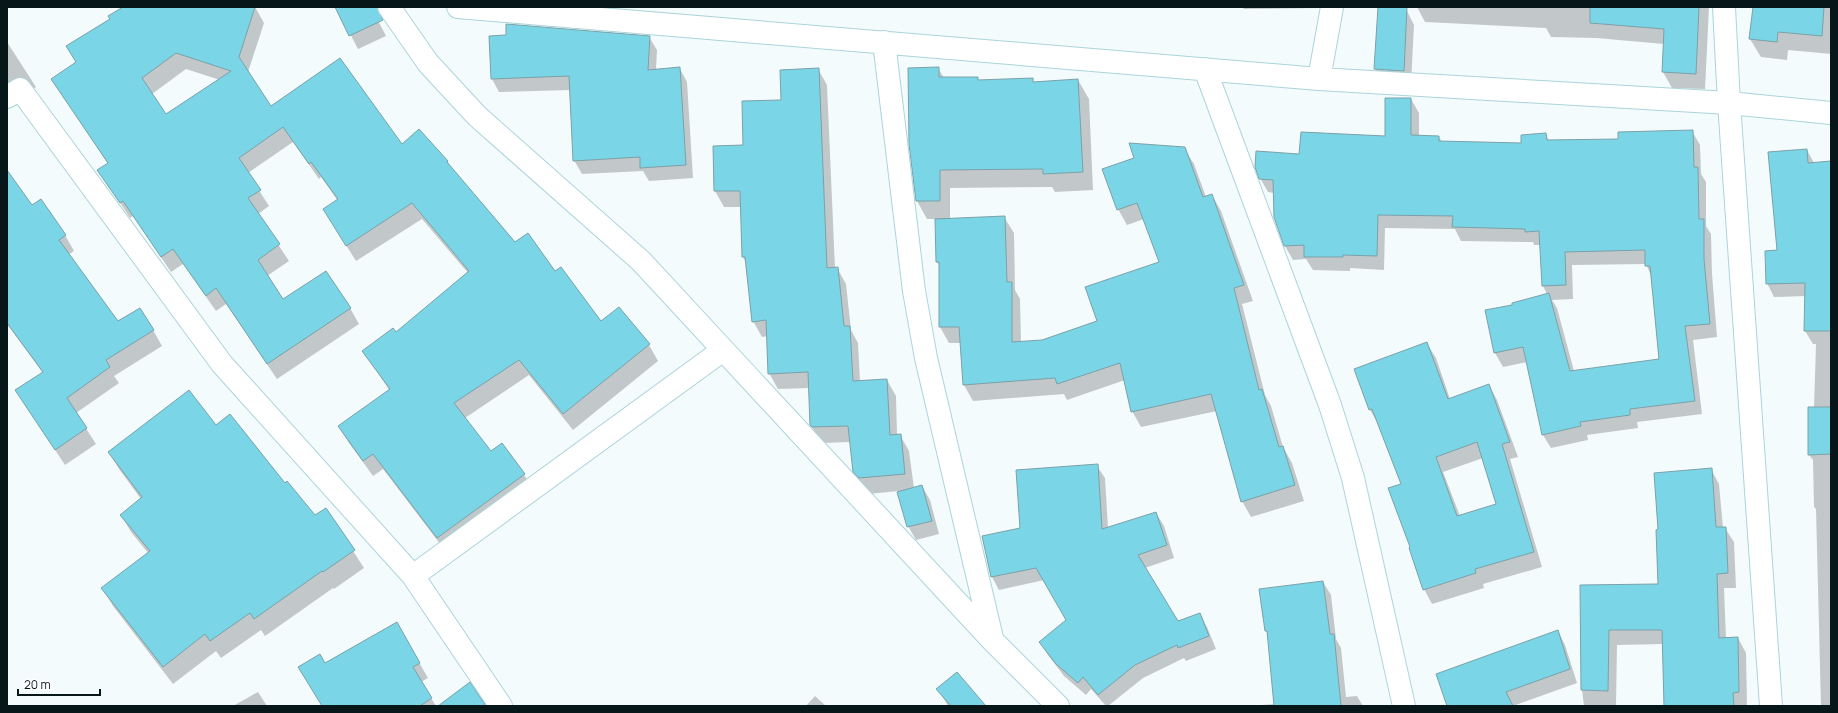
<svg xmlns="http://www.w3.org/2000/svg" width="1838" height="713" font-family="Manrope,sans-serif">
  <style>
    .shadow { fill: #0003; fill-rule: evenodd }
    .building { fill: #7ad6e6; stroke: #7aa1a9; fill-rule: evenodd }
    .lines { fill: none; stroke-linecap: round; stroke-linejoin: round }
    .street-casing { stroke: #abd4db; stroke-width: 24 }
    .street { stroke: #fff; stroke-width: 22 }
  </style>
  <rect width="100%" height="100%" fill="#f3fbfd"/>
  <path class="shadow" d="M 125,7 L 255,7 L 264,23 L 248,72 L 270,107 L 402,146 L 447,161 L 452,169 L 515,243 L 555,272 L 601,322 L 649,345 L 658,361 L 573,430 L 529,375 L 465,418 L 490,452 L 502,444 L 524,475 L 534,490 L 447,553 L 383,469 L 373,476 L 349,443 L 339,427 L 390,391 L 363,351 L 396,334 L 468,273 L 422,219 L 356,261 L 324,210 L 338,201 L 321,177 L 319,179 L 293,142 L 248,173 L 269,206 L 258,214 L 289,261 L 267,276 L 283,301 L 350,308 L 359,324 L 277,379 L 226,304 L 216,311 L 183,264 L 171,272 L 133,216 L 130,218 L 99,170 L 108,164 L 52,79 L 77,63 L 112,20 ZM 186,69 L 220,80 L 166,115 L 152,94 Z
    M 336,7 L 371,7 L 386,36 L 358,49 Z
    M 1242,7 L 1323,7 L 1323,8 L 1244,9 Z
    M 1417,7 L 1709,7 L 1705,89 L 1672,88 L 1663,72 L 1664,44 L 1596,38 L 1551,37 L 1546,28 L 1425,22 Z
    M 1754,7 L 1831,7 L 1831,54 L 1788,50 L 1787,60 L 1761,57 L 1750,39 Z
    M 1407,11 L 1414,25 L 1411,84 L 1383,82 L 1375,69 Z
    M 649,37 L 657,50 L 656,70 L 680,69 L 687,82 L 693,178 L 649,181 L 643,171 L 582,174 L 574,160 L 571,90 L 499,92 L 492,79 Z
    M 7,42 L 36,87 L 7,106 Z
    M 938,68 L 944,78 L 978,78 L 979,81 L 1032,79 L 1034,83 L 1078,80 L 1089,99 L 1093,190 L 1055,192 L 1052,187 L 950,188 L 950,219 L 1004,217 L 1014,233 L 1015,290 L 1020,299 L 1021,342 L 1042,341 L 1098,322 L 1160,262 L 1144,219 L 1127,225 L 1118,209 L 1184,148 L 1194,164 L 1206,197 L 1212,195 L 1221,211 L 1253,301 L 1242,304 L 1265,395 L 1271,406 L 1283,447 L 1292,463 L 1304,501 L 1251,517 L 1242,501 L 1217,411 L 1141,427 L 1132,411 L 1125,380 L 1067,400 L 1064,394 L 973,401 L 964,385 L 961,343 L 949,343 L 940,327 L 940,267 L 937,262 L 936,219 L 927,219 L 917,201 Z
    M 818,69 L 827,85 L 835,268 L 837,268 L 846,284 L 851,330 L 858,343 L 860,381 L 887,380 L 896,396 L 897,435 L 900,435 L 909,451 L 914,488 L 922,486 L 930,500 L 939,534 L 916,540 L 908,526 L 898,491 L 869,494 L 863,488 L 854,471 L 851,442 L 822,443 L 820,441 L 811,425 L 810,388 L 778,389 L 769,373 L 768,336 L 762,337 L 753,321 L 747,264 L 743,257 L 742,207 L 724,207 L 715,191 L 714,147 L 744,146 L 782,101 Z
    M 1411,99 L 1419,113 L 1419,137 L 1439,137 L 1442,142 L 1522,144 L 1546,135 L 1549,141 L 1620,140 L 1692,131 L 1700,145 L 1701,174 L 1706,182 L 1706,226 L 1711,234 L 1712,274 L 1717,337 L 1693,340 L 1702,414 L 1637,422 L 1638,428 L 1587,435 L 1588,440 L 1551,448 L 1543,435 L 1527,362 L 1503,367 L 1495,353 L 1486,311 L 1514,306 L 1547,294 L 1543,286 L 1541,245 L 1534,245 L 1533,242 L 1461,241 L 1455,229 L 1385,228 L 1384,270 L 1350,268 L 1350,271 L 1313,270 L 1306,259 L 1293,260 L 1285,246 L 1274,193 L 1268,192 L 1260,178 L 1300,155 L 1386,137 ZM 1646,264 L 1652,278 L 1660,360 L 1574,371 L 1557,308 L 1552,300 L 1573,299 L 1572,265 Z
    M 1807,150 L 1814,163 L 1831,162 L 1831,706 L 1821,706 L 1816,509 L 1814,507 L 1813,460 L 1809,455 L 1814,408 L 1816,344 L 1813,344 L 1805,331 L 1806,296 L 1774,297 L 1767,283 L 1778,251 Z
    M 7,172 L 32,206 L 65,235 L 74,251 L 68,255 L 117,322 L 153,330 L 162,346 L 114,376 L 119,383 L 76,413 L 96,444 L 65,465 L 26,406 L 43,373 L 7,324 Z
    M 1427,344 L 1436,358 L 1450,399 L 1489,385 L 1497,400 L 1518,457 L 1510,459 L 1542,567 L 1483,584 L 1484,588 L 1432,604 L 1424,589 L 1402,484 L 1379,425 L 1370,410 L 1355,370 ZM 1483,458 L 1497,505 L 1460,516 L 1443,472 Z
    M 216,427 L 285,485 L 315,517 L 326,509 L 364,568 L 334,589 L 333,588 L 265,636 L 261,630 L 221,658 L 216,651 L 173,684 L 113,606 L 103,589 L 149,554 L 131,532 L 121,515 L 141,499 L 119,469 L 109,452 Z
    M 1097,466 L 1105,478 L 1108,528 L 1156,513 L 1164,526 L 1174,558 L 1145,568 L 1178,622 L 1200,614 L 1207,627 L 1216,649 L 1186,661 L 1184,658 L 1143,678 L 1108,706 L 1106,706 L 1091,689 L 1086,695 L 1064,676 L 1048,655 L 1040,642 L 1067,621 L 1044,580 L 999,590 L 992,577 L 1021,529 Z
    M 1711,469 L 1719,484 L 1723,528 L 1725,528 L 1734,542 L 1736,588 L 1724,588 L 1726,638 L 1738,638 L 1746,653 L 1747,706 L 1665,706 L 1663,644 L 1617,645 L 1616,706 L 1584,706 L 1582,690 L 1581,586 L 1659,585 Z
    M 1323,582 L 1331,595 L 1336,639 L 1341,648 L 1346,697 L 1357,696 L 1363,706 L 1246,706 L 1275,704 L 1268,634 L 1266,631 Z
    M 397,624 L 428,678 L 421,682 L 436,706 L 323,706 L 325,664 Z
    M 1558,631 L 1565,645 L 1577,683 L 1513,706 L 1448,706 Z
    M 938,689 L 984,706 L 948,706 Z
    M 258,692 L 267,706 L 233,706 Z
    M 815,696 L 826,706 L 806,706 Z"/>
  <path class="building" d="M 123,7 L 255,7 L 239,57 L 271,106 L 340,58 L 402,144 L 419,129 L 448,161 L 447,162 L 515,242 L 528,233 L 555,271 L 561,267 L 601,321 L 619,307 L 650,344 L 563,414 L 519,360 L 454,403 L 491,451 L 502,443 L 525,474 L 437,538 L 373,454 L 363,461 L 338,426 L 390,389 L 362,351 L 393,328 L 396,332 L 469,271 L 412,203 L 346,246 L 323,209 L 338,199 L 311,162 L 309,164 L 283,127 L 239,158 L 261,190 L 248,198 L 280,244 L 258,260 L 283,299 L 326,271 L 351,308 L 267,364 L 216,288 L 206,296 L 173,249 L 161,257 L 123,201 L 120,203 L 97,170 L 108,163 L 51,79 L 76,62 L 66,46 L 110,19 L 108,16 ZM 176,53 L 231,71 L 166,114 L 142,78 Z
    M 335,7 L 377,7 L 383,20 L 349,36 Z
    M 1378,7 L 1407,7 L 1404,71 L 1374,69 Z
    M 1590,7 L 1699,7 L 1696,74 L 1662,72 L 1664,29 L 1590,23 Z
    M 1753,7 L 1824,7 L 1822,36 L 1778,32 L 1777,42 L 1749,39 Z
    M 506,24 L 650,36 L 648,70 L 680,67 L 686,165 L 640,168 L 640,157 L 573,161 L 569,76 L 491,79 L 489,36 L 506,35 Z
    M 939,67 L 939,77 L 978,77 L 978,80 L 1033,78 L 1033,82 L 1078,79 L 1083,172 L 1043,174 L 1043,169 L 940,170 L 940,201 L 916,201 L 909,144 L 908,68 Z
    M 819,68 L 827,268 L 838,267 L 844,326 L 850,326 L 853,381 L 887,379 L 890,435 L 901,434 L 905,474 L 859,478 L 853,472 L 848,426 L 812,427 L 810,425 L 808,372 L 768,374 L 766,320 L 752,322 L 745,257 L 742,257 L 740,191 L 714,191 L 713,146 L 743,145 L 742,101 L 781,100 L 780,70 Z
    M 1385,98 L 1411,98 L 1411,135 L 1439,136 L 1439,141 L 1521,143 L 1521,135 L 1546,133 L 1547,140 L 1618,139 L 1618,132 L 1693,130 L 1694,167 L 1698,167 L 1699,219 L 1704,219 L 1704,259 L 1710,324 L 1685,326 L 1695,401 L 1630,409 L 1630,415 L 1580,422 L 1581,426 L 1542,435 L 1523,347 L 1494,353 L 1485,310 L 1512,305 L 1512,303 L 1549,293 L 1570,371 L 1659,359 L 1650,266 L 1645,266 L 1645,250 L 1565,252 L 1566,285 L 1542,286 L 1539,231 L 1525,232 L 1525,229 L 1452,227 L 1453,216 L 1378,215 L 1377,256 L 1343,255 L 1343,257 L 1304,257 L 1304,245 L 1284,246 L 1274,217 L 1273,180 L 1259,179 L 1255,167 L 1256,151 L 1299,154 L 1301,132 L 1385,136 Z
    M 1129,143 L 1185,147 L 1203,197 L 1212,194 L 1244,285 L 1234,288 L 1259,390 L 1262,389 L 1279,447 L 1283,446 L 1295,485 L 1241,502 L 1211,394 L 1131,412 L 1120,363 L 1057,384 L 1055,378 L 963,385 L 959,327 L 939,327 L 939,262 L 936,262 L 935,219 L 1005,216 L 1007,282 L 1012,282 L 1012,342 L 1042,340 L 1097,321 L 1085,287 L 1159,262 L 1137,203 L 1117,210 L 1102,169 L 1134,158 Z
    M 1807,149 L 1808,163 L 1831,161 L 1831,331 L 1804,331 L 1805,283 L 1766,284 L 1765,251 L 1777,250 L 1768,152 Z
    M 7,170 L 32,205 L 41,199 L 66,235 L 59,240 L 118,321 L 140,308 L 154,330 L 106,360 L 110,367 L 67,398 L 87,428 L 55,450 L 15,390 L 43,372 L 7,323 Z
    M 1427,342 L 1448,399 L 1489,384 L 1510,442 L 1502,444 L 1534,552 L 1475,569 L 1476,573 L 1423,590 L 1409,548 L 1410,547 L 1388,488 L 1401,484 L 1372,409 L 1369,410 L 1354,369 ZM 1477,442 L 1496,504 L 1457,516 L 1436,457 Z
    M 189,390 L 216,425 L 230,414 L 285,483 L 287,481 L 315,515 L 326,508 L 355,550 L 323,572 L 322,571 L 254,619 L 250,613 L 210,641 L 205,634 L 163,667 L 101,588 L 150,551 L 120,515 L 142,497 L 108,452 Z
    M 1808,407 L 1831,407 L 1831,454 L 1808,455 Z
    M 1098,464 L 1102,529 L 1156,512 L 1167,545 L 1138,555 L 1178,621 L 1200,613 L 1209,636 L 1178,648 L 1177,645 L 1135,665 L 1098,695 L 1083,677 L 1078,683 L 1056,664 L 1039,642 L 1066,620 L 1036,568 L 991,577 L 982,536 L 1020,528 L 1016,470 Z
    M 1712,468 L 1716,527 L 1726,527 L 1728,573 L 1717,574 L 1719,638 L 1738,637 L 1739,692 L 1733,693 L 1734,706 L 1664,706 L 1662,630 L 1609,630 L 1608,691 L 1581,690 L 1580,585 L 1658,584 L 1656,530 L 1658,529 L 1654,473 Z
    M 922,485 L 932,521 L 907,527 L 897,492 Z
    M 1323,581 L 1330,634 L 1334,634 L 1341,706 L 1274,706 L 1267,631 L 1265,631 L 1259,589 Z
    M 397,622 L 420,663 L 413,667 L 432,698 L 420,706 L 322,706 L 298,667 L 320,654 L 325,663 Z
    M 1558,630 L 1570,669 L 1506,692 L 1513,706 L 1447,706 L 1436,674 Z
    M 957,672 L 986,706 L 951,706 L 936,689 Z
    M 470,682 L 486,706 L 438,706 Z"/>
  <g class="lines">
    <defs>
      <path id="street" d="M 389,7 L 428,63 L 477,116 L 641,261 L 992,640 L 1058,706
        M 458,7 L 1319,79 L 1729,103 L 1831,113
        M 1724,7 L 1729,103 L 1771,706
        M 884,42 L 914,291 L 926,358 L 992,638
        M 1205,69 L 1330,405 L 1353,478 L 1404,706
        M 1319,79 L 1332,7
        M 7,97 L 20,89 L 222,364 L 413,576 L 501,706
        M 413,576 L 723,350"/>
    </defs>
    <use href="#street" class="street-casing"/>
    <use href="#street" class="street"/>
  </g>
  <rect width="1838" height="713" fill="none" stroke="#071619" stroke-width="16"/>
  <path d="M18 689v6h82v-6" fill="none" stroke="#071619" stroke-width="2"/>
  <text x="24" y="689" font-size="12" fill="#071619" stroke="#ffffff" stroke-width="3" paint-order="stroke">20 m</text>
</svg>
